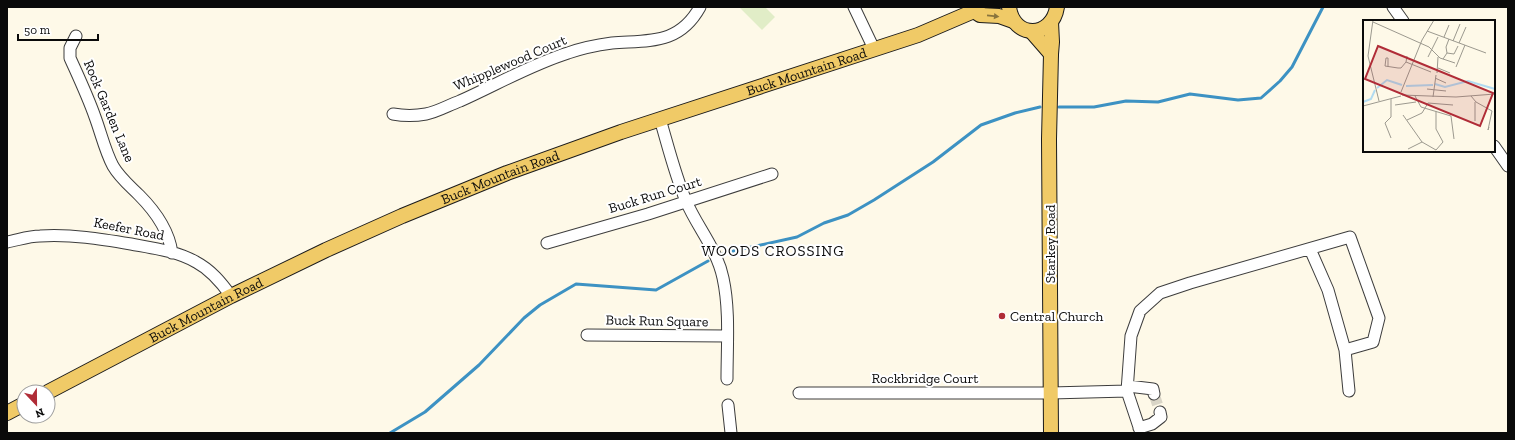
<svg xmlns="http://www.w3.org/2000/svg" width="1515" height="440" font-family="'Zilla Slab',serif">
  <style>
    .pitch { fill: #e1edc7 }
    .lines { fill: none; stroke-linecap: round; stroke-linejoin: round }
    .stream { stroke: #3d92c3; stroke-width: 3 }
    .minor-tunnel { stroke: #d9d5c7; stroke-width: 11; stroke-dasharray: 11 5.5; stroke-linecap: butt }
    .minor-casing { stroke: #3d3d3d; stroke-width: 13 }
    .major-casing { stroke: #1b1b1b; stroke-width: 16 }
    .minor { stroke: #fff; stroke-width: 11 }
    .major { stroke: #f0ca67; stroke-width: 14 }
    .oneway { fill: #88743d }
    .poi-dot { fill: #b02c37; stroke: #fff; stroke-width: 1.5 }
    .labels { text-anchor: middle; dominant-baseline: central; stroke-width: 4; stroke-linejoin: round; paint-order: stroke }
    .street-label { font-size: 14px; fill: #0a0a0a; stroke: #fff }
    .poi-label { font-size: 14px; fill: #0a0a0a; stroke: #fff; text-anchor: start }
    .neighbourhood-label { font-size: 15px; letter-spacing: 1px; fill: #0a0a0a; stroke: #fff }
    .inset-river { fill: none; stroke: #b1dbf1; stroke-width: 2 }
    .inset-road { fill: none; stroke: #9c998f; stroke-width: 1 }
    .view { fill: #b02c37; fill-opacity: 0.15; stroke: #b02c37; stroke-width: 2 }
    .inset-edge { fill: none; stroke: #0a0a0a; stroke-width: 2 }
  </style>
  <rect width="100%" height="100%" fill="#fef9e8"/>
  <path class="pitch" d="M 739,7 L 765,7 L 775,17 L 762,30 Z"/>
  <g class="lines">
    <path class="stream" d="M 1059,107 L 1094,107 L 1126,101 L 1158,102 L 1190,94 L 1238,100 L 1261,98 L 1280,81 L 1292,67 L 1323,7
      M 724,253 L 797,237 L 824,223 L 848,215 L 874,200 L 933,162 L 981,125 L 1015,113 L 1040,107
      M 390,433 L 425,412 L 479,365 L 524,318 L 540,305 L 576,284 L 656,290 L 708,261"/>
    <path class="minor-tunnel" d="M 1154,394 L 1160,412"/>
    <defs>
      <path id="minor" d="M 854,7 L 874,49
        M 1393,7 L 1403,21
        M 76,36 L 70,48 L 70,58 C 79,78 88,97 95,117 C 101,133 105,151 113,166 C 120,178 130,186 139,195 C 155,211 169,231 172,253
        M 393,114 C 404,116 415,116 426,114 C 437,112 449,105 460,101 C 496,85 530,65 568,53 C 582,48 597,45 612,43 C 649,40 679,45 700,7
        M 660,119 C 668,146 675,175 686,201 C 697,227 717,249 723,278 C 730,310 727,346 727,379
        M 1494,146 L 1508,166
        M 7,242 C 18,240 29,236 40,236 C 71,234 101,239 131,244 C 153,248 177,251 196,262 C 211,270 221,282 231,296
        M 547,243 L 648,214 L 772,174
        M 587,335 L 727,336
        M 1345,350 L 1349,391
        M 1128,386 L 1153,389 L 1154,394
        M 1127,391 L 1131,336 L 1140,311 L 1160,293 L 1190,283 L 1350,237 L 1379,318 L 1373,342 L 1345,350 L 1328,290 L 1310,249
        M 799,393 L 1051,393 L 1127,391 L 1141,433
        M 728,405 L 731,433
        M 1139,428 L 1152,424 L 1161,417 L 1160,412"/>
      <g id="major">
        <path d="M 1009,7 C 1013,39 1052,39 1057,7"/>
        <path d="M 974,11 L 980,15 L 999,16 L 1013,21"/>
        <path d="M 1031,31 L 1051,54"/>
        <path id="s1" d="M 48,392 L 231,296 L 326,250 L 402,216 L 507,173 L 621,132 L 918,35 L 974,11 L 978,7"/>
        <path d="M 7,413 L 24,404"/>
        <path d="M 1051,433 L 1049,139 L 1051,54 L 1052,42 L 1051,22"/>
      </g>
    </defs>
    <use href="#minor" class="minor-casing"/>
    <use href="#major" class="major-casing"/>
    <use href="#minor" class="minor"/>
    <use href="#major" class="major"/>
  </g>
  <defs><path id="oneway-solid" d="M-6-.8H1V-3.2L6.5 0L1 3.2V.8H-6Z"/></defs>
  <use class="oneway" href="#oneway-solid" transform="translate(993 16) rotate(6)"/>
  <circle class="poi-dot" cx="1002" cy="316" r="4"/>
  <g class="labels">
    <g class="street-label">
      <text transform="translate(510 63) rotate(-23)">Whipplewood Court</text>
      <text stroke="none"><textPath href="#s1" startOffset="825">Buck Mountain Road</textPath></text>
      <text transform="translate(109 111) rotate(67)">Rock Garden Lane</text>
      <text stroke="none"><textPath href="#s1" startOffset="501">Buck Mountain Road</textPath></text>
      <text transform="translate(655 195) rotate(-17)">Buck Run Court</text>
      <text transform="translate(129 229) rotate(11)">Keefer Road</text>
      <text transform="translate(1050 244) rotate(-90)">Starkey Road</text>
      <text stroke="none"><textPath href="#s1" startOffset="178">Buck Mountain Road</textPath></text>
      <text transform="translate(657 321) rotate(1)">Buck Run Square</text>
      <text x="925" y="378">Rockbridge Court</text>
    </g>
    <g class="poi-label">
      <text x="1010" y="316">Central Church</text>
    </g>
    <g class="neighbourhood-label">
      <text x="773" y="251">WOODS CROSSING</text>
    </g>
  </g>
  <g transform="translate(1363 20)">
    <rect width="132" height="132" fill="#fef9e8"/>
    <path class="inset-river" d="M 72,64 L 82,67 L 105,61 L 132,69M 43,66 L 70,65M 14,68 L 24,60 L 39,65M 0,82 L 8,79 L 12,70"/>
    <path class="inset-road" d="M 10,0 L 5,36 L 16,81M 10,2 L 66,27 L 77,38 L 92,43M 64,11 L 123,33M 81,17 L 86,5M 90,21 L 97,4M 96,23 L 103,7M 84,33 L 83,27 L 86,19M 44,36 L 43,42 L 68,52M 65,37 L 75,17M 80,39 L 84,33 L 91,34 L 95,26M 25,47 L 25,38 L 23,38 L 22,46 L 35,48 L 38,48 L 43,42M 93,47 L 102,25M 75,48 L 87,53M 74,53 L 75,37M 72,58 L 83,63M 64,69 L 83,71M 38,72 L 59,20 L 71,0M 39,75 L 93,77 L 132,74M 52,76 L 58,87 L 88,96 L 91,119M 108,76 L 113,82 L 129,91 L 125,110 L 126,107M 70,77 L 73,55M 28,79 L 28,97 L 22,103 L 28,118M 112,82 L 112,101M 32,85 L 53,82M 0,86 L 38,76M 40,95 L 59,122 L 73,130 L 80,122 L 73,109 L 73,91M 44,100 L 59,93 L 65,83 L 90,85M 45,129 L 59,122"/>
    <path class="view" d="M 15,26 L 130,73 L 117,106 L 2,59 Z"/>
    <rect width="132" height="132" class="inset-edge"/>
  </g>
  <rect width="1515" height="440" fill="none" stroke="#0a0a0a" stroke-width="16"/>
  <g transform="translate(36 404) rotate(158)"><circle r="19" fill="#ffffff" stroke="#9d9d9d"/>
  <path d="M0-3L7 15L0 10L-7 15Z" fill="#b02c37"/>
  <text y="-6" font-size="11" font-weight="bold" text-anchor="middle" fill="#0a0a0a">N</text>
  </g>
  <path d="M18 34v6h80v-6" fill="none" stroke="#0a0a0a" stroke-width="2"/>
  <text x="24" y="34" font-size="12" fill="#0a0a0a" stroke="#ffffff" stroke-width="3" paint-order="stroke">50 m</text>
</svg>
